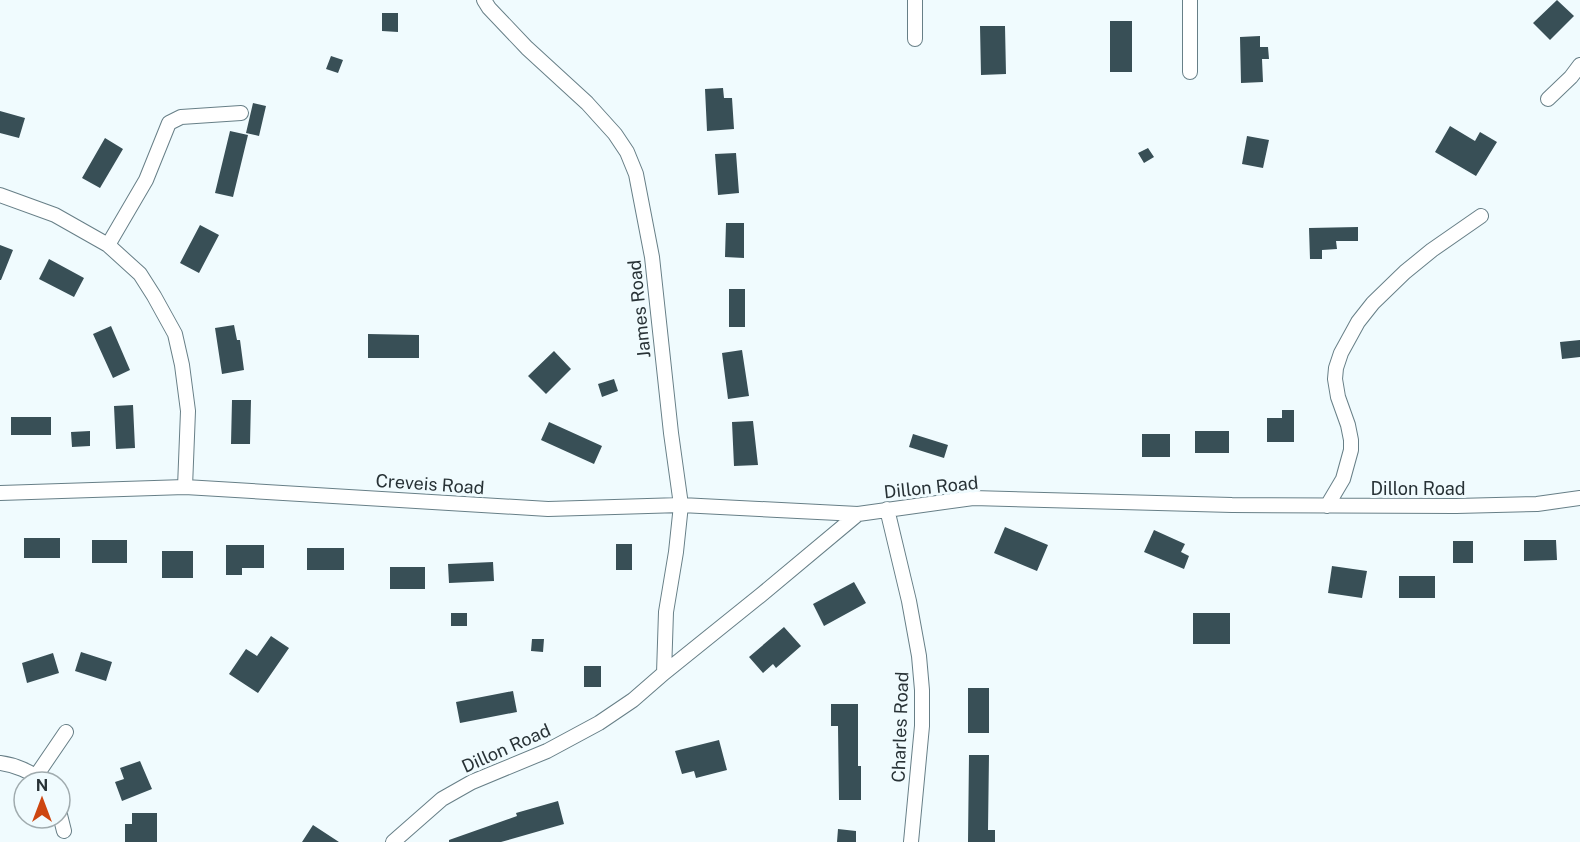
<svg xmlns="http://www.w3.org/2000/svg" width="1580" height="842" font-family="'Public Sans',sans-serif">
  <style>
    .building { fill: #384f56 }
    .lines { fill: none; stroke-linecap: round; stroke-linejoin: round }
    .minor-casing { stroke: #677f87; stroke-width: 16 }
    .minor { stroke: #fff; stroke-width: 14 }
    .labels { text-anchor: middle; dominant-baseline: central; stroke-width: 6; stroke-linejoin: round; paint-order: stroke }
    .street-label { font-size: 18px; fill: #283236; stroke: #f0fbfe }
  </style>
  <rect width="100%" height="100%" fill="#f0fbfe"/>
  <path class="building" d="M 1557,0 L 1574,16 L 1550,40 L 1533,23 Z
    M 382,13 L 398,13 L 398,32 L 382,31 Z
    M 1110,21 L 1132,21 L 1132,72 L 1110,72 Z
    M 980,26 L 1005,26 L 1006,74 L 981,75 Z
    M 1260,36 L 1260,47 L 1268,47 L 1269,59 L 1262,59 L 1263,82 L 1241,83 L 1240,37 Z
    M 331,56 L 343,60 L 338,73 L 326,69 Z
    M 723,88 L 724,98 L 732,98 L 734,129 L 707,131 L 705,89 Z
    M 253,103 L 266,106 L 259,136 L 246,133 Z
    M 0,111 L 25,118 L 19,138 L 0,133 Z
    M 1450,126 L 1475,141 L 1480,132 L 1497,142 L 1476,176 L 1435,152 Z
    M 230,131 L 248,135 L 233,197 L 215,193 Z
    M 1247,136 L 1269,140 L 1263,168 L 1242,164 Z
    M 105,138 L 123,149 L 100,188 L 82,178 Z
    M 1148,148 L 1154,157 L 1144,163 L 1138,153 Z
    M 736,153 L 739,193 L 718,195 L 715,154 Z
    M 726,223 L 744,223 L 744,258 L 725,257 Z
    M 200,225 L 219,235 L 199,273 L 180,263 Z
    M 1358,227 L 1358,241 L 1336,241 L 1337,249 L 1322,250 L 1322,259 L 1310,259 L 1309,228 Z
    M 0,245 L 13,250 L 1,280 L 0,280 Z
    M 49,259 L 84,278 L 74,297 L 39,279 Z
    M 729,289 L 745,289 L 745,327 L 729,327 Z
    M 234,325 L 237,340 L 240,340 L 244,370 L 222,374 L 215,328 Z
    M 111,326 L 130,370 L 113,378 L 93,334 Z
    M 368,334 L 419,335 L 419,358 L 368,358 Z
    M 1580,340 L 1580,357 L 1562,359 L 1560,342 Z
    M 742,350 L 749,396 L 728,399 L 722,353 Z
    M 554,351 L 571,369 L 546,394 L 528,376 Z
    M 614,379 L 618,391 L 602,397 L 598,384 Z
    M 232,400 L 251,400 L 250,444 L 231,444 Z
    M 133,405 L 135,448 L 116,449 L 114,406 Z
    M 1282,410 L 1294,410 L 1294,442 L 1267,442 L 1267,418 L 1282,418 Z
    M 11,417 L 51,417 L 51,435 L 11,435 Z
    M 753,421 L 758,465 L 734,466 L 732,422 Z
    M 549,422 L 602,446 L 594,464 L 541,440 Z
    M 90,431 L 90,446 L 72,447 L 71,432 Z
    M 1195,431 L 1229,431 L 1229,453 L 1195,453 Z
    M 913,434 L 948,445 L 944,458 L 909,447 Z
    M 1142,434 L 1170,434 L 1170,457 L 1142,457 Z
    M 1005,527 L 1048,545 L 1037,571 L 994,553 Z
    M 1154,530 L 1185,544 L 1181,552 L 1189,556 L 1184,569 L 1144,552 Z
    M 24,538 L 60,538 L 60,558 L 24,558 Z
    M 92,540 L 127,540 L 127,563 L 92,563 Z
    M 1524,540 L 1556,540 L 1557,560 L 1524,561 Z
    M 1453,541 L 1473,541 L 1473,563 L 1453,563 Z
    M 616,544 L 632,544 L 632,570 L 616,570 Z
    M 226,545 L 264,545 L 264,568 L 242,568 L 242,575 L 226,575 Z
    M 307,548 L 344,548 L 344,570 L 307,570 Z
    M 162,551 L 193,551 L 193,578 L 162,578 Z
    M 493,562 L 494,581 L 449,583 L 448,564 Z
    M 1332,566 L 1367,571 L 1362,598 L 1328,593 Z
    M 390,567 L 425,567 L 425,589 L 390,589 Z
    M 1399,576 L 1435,576 L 1435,598 L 1399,598 Z
    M 854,582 L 866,603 L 824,626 L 813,604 Z
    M 451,613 L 467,613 L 467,626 L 451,626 Z
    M 1193,613 L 1230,613 L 1230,644 L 1193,644 Z
    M 784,627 L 801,646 L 776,668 L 773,664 L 763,673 L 749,657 Z
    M 271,636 L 289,648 L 258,693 L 229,674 L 246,649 L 257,656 Z
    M 532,639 L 544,639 L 543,652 L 531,651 Z
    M 81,652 L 112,662 L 106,681 L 75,671 Z
    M 53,653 L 59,673 L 27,683 L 22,663 Z
    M 584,666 L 601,666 L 601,687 L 584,687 Z
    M 968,688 L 989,688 L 989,733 L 968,733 Z
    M 513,691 L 517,712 L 460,723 L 456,702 Z
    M 831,704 L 858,704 L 858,766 L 861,766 L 861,800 L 839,800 L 838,726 L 831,726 Z
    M 719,740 L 727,770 L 696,778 L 694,771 L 682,774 L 675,751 Z
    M 969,755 L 989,755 L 988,830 L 995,830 L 995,842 L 968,842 Z
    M 140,761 L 152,789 L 122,801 L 115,782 L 124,779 L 120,768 Z
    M 558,801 L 564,824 L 501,842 L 449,842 L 449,840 L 517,816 L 516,813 Z
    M 132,813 L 157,813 L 157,842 L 125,842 L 125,824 L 132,824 Z
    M 313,825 L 339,842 L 302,842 Z
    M 838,829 L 856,831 L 856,842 L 837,842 Z"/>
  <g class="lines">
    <defs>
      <path id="minor" d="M 484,0 L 489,8 L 527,48 L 587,103 L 615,134 L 627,152 L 636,174 L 652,257 L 671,433 L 681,505 L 676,552 L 666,612 L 664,673
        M 915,39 L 915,0
        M 1190,72 L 1190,0
        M 1548,99 L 1571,77 L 1580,65
        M 0,195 L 55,215 L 108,245 L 140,274 L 154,296 L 175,334 L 182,365 L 188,411 L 185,487
        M 108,245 L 146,180 L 169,123 L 181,117 L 241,113
        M 0,493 L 185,487 L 548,509 L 681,505 L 858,514
        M 1327,506 L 1343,479 L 1351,450 L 1351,440 L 1348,425 L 1338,397 L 1335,379 L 1336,368 L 1341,353 L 1358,322 L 1373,303 L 1405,272 L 1432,250 L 1481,216
        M 887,509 L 909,601 L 919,656 L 922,690 L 922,726 L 911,842
        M 0,763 C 14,765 32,771 41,782
        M 36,776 L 66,732
        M 60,815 L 64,831
        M 393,842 L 442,799 L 472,782 L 547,751 L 599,723 L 633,700 L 664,673 L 761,595 L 858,514 L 973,498 L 1232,505 L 1456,506 L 1537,504 L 1580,498"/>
    </defs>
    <use href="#minor" class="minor-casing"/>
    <use href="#minor" class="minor"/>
  </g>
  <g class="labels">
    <g class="street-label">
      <text transform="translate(639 309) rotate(-96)">James Road</text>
      <text transform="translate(430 484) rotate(4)">Creveis Road</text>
      <text transform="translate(931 487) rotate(-6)">Dillon Road</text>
      <text x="1418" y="488">Dillon Road</text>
      <text transform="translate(900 727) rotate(-88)">Charles Road</text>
      <text transform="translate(506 748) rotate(-24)">Dillon Road</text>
    </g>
  </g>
  <g transform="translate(42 800)"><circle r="28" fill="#f0fbfe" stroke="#a0abae" stroke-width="1.5"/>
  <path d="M0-4.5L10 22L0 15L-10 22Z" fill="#cd4610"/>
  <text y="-9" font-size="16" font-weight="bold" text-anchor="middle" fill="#283236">N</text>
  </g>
</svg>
